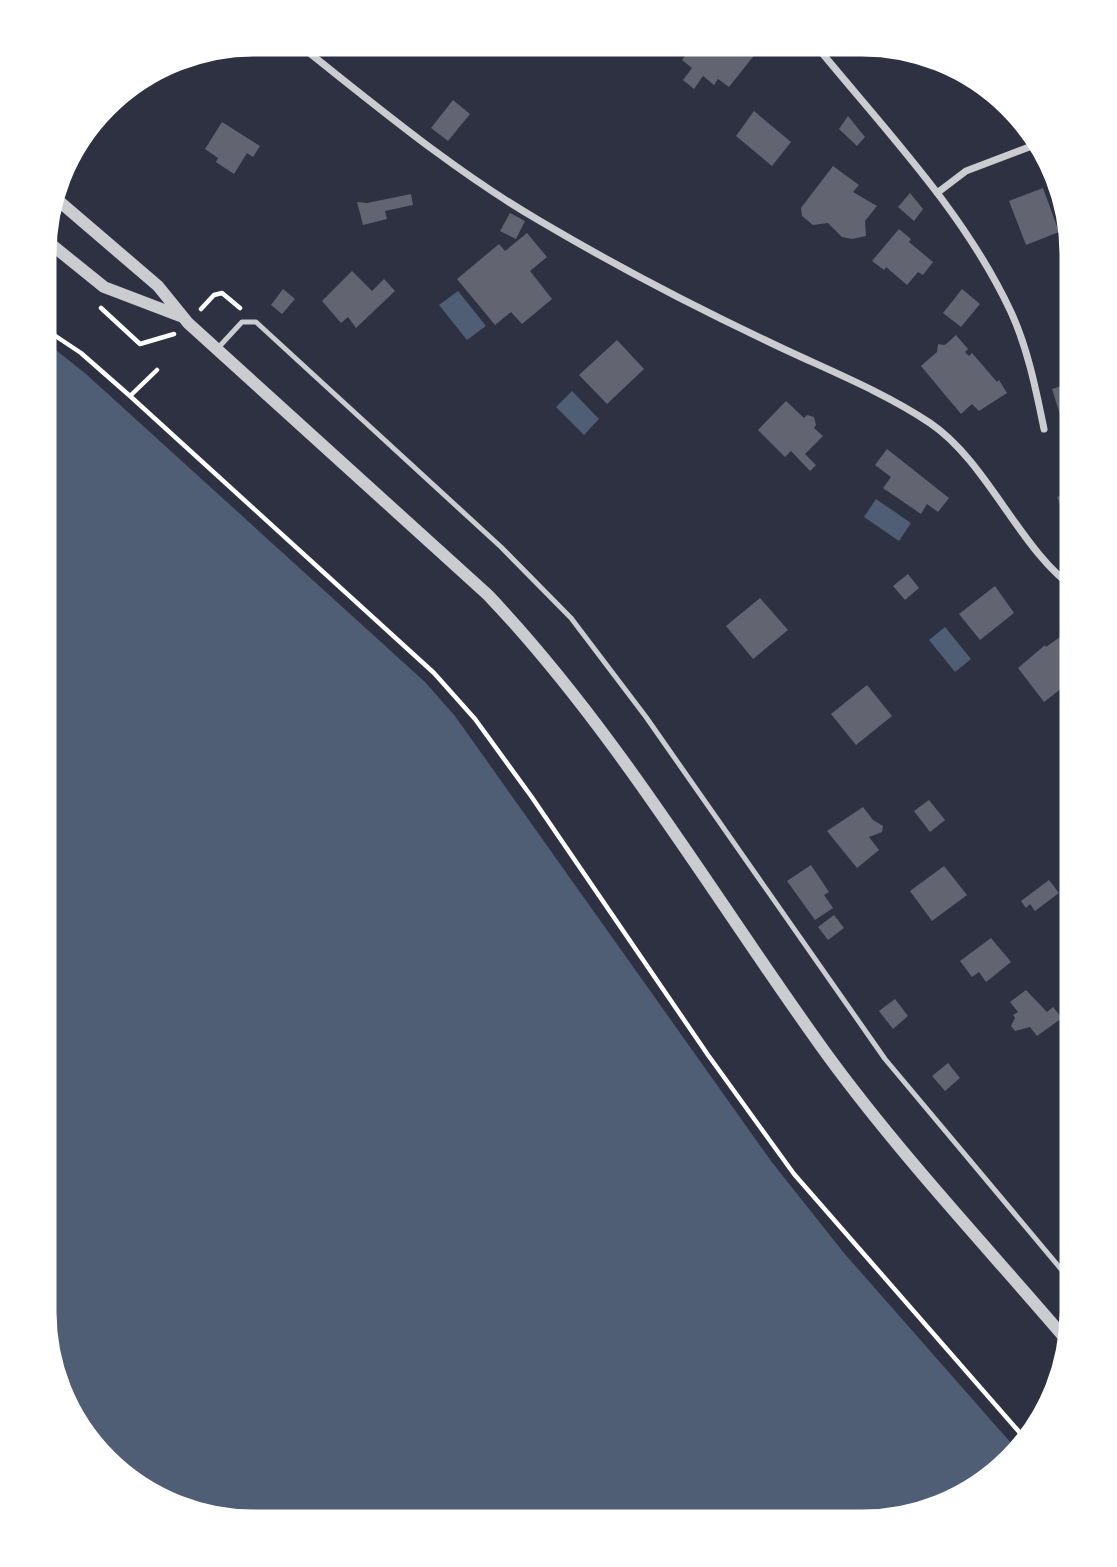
<svg xmlns="http://www.w3.org/2000/svg" width="1117" height="1567" font-family="Poppins,sans-serif">
  <style>
    .water { fill: #4f5d75 }
    .building { fill: #626471 }
    .lines { fill: none; stroke-linecap: round; stroke-linejoin: round }
    .path { stroke: #fff; stroke-width: 4.5 }
    .service { stroke: #caccd0; stroke-width: 5 }
    .minor { stroke: #caccd0; stroke-width: 7 }
    .tertiary { stroke: #caccd0; stroke-width: 12 }
    .rim { fill: none; stroke: #fff; stroke-width: 9 }
  </style>
  <rect width="100%" height="100%" fill="#2d3142"/>
  <path class="water" d="M 458,291 L 486,326 L 467,340 L 439,305 Z
    M 42,339 L 86,374 L 425,682 L 455,716 L 771,1161 L 844,1253 L 1018,1451 L 957,1505 L 862,1527 L 227,1525 L 135,1490 L 62,1407 L 40,1312 Z
    M 572,391 L 599,419 L 584,435 L 556,407 Z
    M 1077,488 L 1077,511 L 1065,516 L 1057,497 Z
    M 876,499 L 911,523 L 899,541 L 864,517 Z
    M 945,627 L 971,659 L 955,672 L 929,640 Z"/>
  <path class="building" d="M 696,42 L 718,42 L 725,47 L 729,42 L 752,42 L 760,48 L 729,87 L 718,79 L 714,85 L 703,76 L 694,89 L 683,80 L 692,68 L 682,60 Z
    M 453,100 L 470,114 L 448,141 L 431,128 Z
    M 754,111 L 791,142 L 772,166 L 736,136 Z
    M 848,116 L 865,137 L 857,146 L 839,129 Z
    M 222,122 L 260,146 L 253,157 L 247,153 L 234,174 L 216,162 L 218,158 L 205,149 Z
    M 833,166 L 859,185 L 853,192 L 877,206 L 865,221 L 866,236 L 852,239 L 842,237 L 828,223 L 813,225 L 802,216 L 801,208 Z
    M 1043,188 L 1059,232 L 1026,245 L 1009,201 Z
    M 910,193 L 923,209 L 914,221 L 898,207 Z
    M 411,194 L 413,205 L 385,211 L 387,219 L 363,225 L 357,202 L 367,203 Z
    M 510,213 L 525,221 L 516,239 L 500,231 Z
    M 899,229 L 911,239 L 909,242 L 933,262 L 923,275 L 918,272 L 907,285 L 886,267 L 884,270 L 872,261 Z
    M 527,233 L 547,257 L 530,271 L 552,299 L 522,324 L 511,312 L 495,325 L 457,279 L 499,244 L 505,251 Z
    M 352,271 L 372,291 L 384,279 L 395,291 L 356,328 L 348,317 L 341,323 L 322,301 Z
    M 283,289 L 295,299 L 282,314 L 271,305 Z
    M 962,289 L 980,304 L 961,327 L 943,313 Z
    M 956,335 L 968,349 L 965,352 L 969,356 L 972,353 L 997,382 L 999,380 L 1007,393 L 979,411 L 972,404 L 961,414 L 921,366 L 937,352 L 938,344 L 945,345 Z
    M 617,340 L 644,369 L 607,404 L 579,375 Z
    M 1074,382 L 1077,430 L 1066,434 L 1052,389 Z
    M 786,401 L 804,418 L 807,415 L 814,417 L 816,425 L 814,428 L 823,436 L 805,454 L 816,465 L 810,471 L 791,451 L 785,457 L 758,430 Z
    M 887,449 L 949,498 L 938,512 L 927,504 L 921,514 L 883,488 L 891,477 L 875,465 Z
    M 908,574 L 919,588 L 905,600 L 893,586 Z
    M 995,586 L 1014,613 L 980,640 L 959,614 Z
    M 760,598 L 788,630 L 753,659 L 726,626 Z
    M 1060,637 L 1077,660 L 1077,682 L 1069,688 L 1066,685 L 1044,702 L 1018,668 L 1045,645 L 1046,647 Z
    M 867,685 L 892,716 L 856,745 L 831,714 Z
    M 1077,748 L 1077,772 L 1065,758 Z
    M 929,800 L 945,820 L 930,832 L 914,811 Z
    M 863,807 L 873,820 L 883,826 L 882,832 L 869,837 L 879,850 L 857,868 L 827,831 Z
    M 811,865 L 829,892 L 824,895 L 833,908 L 815,920 L 787,881 Z
    M 944,866 L 967,895 L 932,921 L 910,891 Z
    M 1049,880 L 1059,893 L 1035,911 L 1030,904 L 1026,908 L 1021,901 Z
    M 834,915 L 844,928 L 828,940 L 818,927 Z
    M 991,938 L 1011,962 L 986,982 L 979,972 L 972,977 L 960,961 Z
    M 1026,990 L 1047,1012 L 1053,1007 L 1062,1018 L 1037,1036 L 1030,1027 L 1015,1031 L 1011,1026 L 1015,1018 L 1013,1015 L 1018,1012 L 1010,1002 Z
    M 895,999 L 908,1016 L 893,1029 L 879,1011 Z
    M 1076,1039 L 1076,1060 L 1069,1065 L 1060,1052 Z
    M 948,1063 L 960,1078 L 945,1091 L 932,1076 Z"/>
  <g class="lines">
    <path class="path" d="M 101,308 L 140,344 L 174,334
      M 201,309 L 214,295 L 222,293 L 240,308
      M 42,327 L 81,353 L 130,396 L 434,673 L 475,719 L 531,796 L 708,1055 L 794,1174 L 1028,1442
      M 130,396 L 157,370"/>
    <path class="service" d="M 217,349 L 242,322 L 256,322 L 501,547 L 571,618 L 646,717 L 885,1059 L 1076,1287"/>
    <path class="minor" d="M 293,40 C 373,103 452,170 540,221 C 611,263 691,305 765,340 C 820,367 879,389 930,423 C 988,462 1021,553 1077,590
      M 813,42 C 883,128 964,211 1011,312 C 1028,349 1036,390 1044,429
      M 937,193 L 966,171 L 1040,143"/>
    <path class="tertiary" d="M 53,196 L 158,286 L 188,323 L 488,595 C 618,732 717,903 828,1056 C 902,1157 989,1249 1070,1344
      M 42,237 L 104,287 L 180,316"/>
  </g>
  <path d="M0 0H1117V1567H0ZM254 52H862A202 202 0 0 1 1064 254V1312A202 202 0 0 1 862 1514H254A202 202 0 0 1 52 1312V254A202 202 0 0 1 254 52Z" fill="#fff" fill-rule="evenodd"/>
  <path class="rim" d="M254 52H862A202 202 0 0 1 1064 254V1312A202 202 0 0 1 862 1514H254A202 202 0 0 1 52 1312V254A202 202 0 0 1 254 52Z"/>
</svg>
